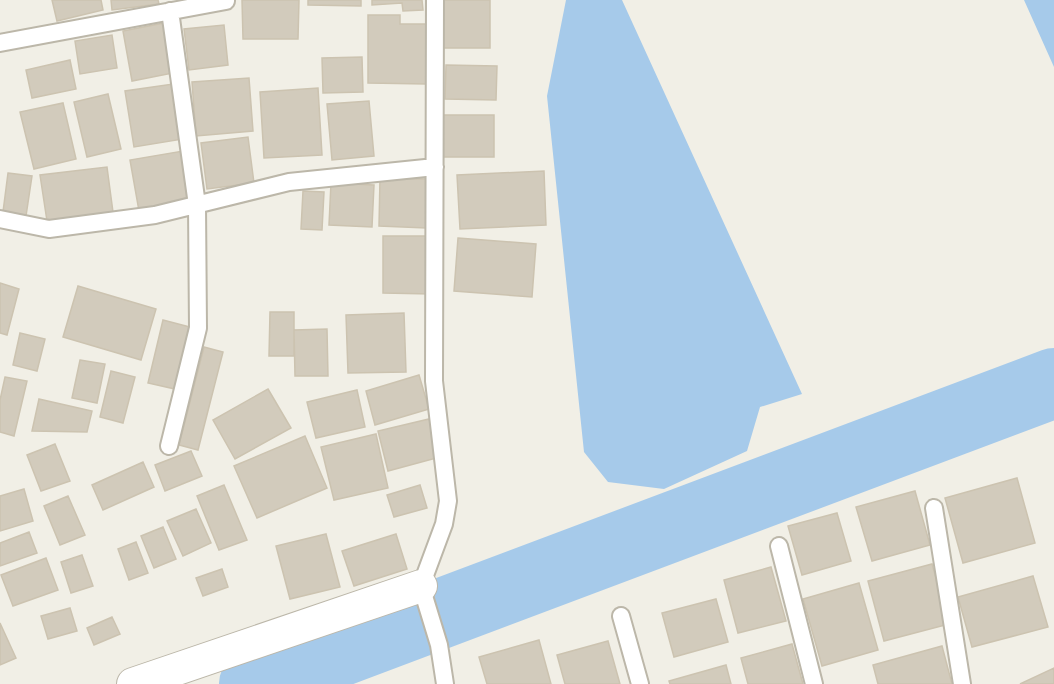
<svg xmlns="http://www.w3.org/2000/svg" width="1054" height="684" font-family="Montserrat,sans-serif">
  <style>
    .water { fill: #a6caea }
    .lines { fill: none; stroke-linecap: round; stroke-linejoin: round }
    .river { stroke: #a6caea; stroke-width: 70 }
    .building { fill: #d2cbbc; stroke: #ccc3b0; stroke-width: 1.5 }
    .lane-casing { stroke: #bcb7a9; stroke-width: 20 }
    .street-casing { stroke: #bcb7a9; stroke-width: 34 }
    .lane { stroke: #fff; stroke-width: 16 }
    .street { stroke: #fff; stroke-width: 32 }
  </style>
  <rect width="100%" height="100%" fill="#f1efe6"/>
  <path class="water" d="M 566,0 L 622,0 L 802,394 L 760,407 L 747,451 L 664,489 L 608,482 L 584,452 L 547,96 Z
    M 1024,0 L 1054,0 L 1054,67 Z"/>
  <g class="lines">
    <path class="river" d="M 254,684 L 1054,383"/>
  </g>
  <path class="building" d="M 52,0 L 101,0 L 103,10 L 57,21 Z
    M 111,0 L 158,0 L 159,4 L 112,10 Z
    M 242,0 L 299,0 L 298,39 L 243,39 Z
    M 308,0 L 361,0 L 361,6 L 308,5 Z
    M 372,0 L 422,0 L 423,10 L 403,11 L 402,3 L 372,5 Z
    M 443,0 L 490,0 L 490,48 L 443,48 Z
    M 368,15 L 400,15 L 400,24 L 426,24 L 426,84 L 368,83 Z
    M 164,23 L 173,73 L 132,81 L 123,31 Z
    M 224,25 L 228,65 L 189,70 L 184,29 Z
    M 112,35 L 117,68 L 80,74 L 75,41 Z
    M 362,57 L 363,92 L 323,93 L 322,58 Z
    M 70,60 L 76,89 L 32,98 L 26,70 Z
    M 446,65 L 497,66 L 496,100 L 445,99 Z
    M 249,78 L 253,131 L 196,136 L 192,82 Z
    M 173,84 L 183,139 L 134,147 L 125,91 Z
    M 318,88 L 322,155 L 264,158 L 260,92 Z
    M 108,94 L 121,149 L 87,157 L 74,102 Z
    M 369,101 L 374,156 L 332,160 L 327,104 Z
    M 63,103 L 76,159 L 34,169 L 20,112 Z
    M 439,115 L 494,115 L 494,157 L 439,157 Z
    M 248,137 L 254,183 L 207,189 L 201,143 Z
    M 183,151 L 193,202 L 139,211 L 130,160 Z
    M 107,167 L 113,212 L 47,221 L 40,175 Z
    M 544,171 L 546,225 L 460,229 L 457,175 Z
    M 8,173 L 32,176 L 26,216 L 3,212 Z
    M 380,178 L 427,179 L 426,228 L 379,226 Z
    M 331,183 L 374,185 L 372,227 L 329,225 Z
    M 303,191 L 324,192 L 322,230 L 301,229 Z
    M 383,236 L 432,236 L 431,294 L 383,293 Z
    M 458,238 L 536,244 L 532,297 L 454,291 Z
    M 0,283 L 19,289 L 7,335 L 0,333 Z
    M 78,286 L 156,309 L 141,360 L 63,337 Z
    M 270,312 L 294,312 L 294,356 L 269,356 Z
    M 404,313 L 406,372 L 348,373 L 346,315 Z
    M 163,320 L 190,327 L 175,389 L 148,383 Z
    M 327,329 L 328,376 L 295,376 L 294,330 Z
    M 20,333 L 45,339 L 37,371 L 13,365 Z
    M 204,347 L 223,352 L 198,450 L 179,445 Z
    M 80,360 L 105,364 L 97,403 L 72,398 Z
    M 111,371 L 135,377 L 123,423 L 100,417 Z
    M 419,375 L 429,409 L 375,425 L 366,391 Z
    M 5,377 L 27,381 L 14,436 L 0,432 L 0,400 Z
    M 268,389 L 291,428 L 235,459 L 213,420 Z
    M 357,390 L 365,427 L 316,438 L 307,402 Z
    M 39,399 L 92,411 L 87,432 L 32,431 Z
    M 429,419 L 440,457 L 388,471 L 378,431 Z
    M 376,434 L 388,488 L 334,500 L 321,447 Z
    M 305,436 L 327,488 L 257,518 L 234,466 Z
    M 55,444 L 70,481 L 41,491 L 27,455 Z
    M 191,451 L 202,476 L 165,491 L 155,465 Z
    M 143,462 L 154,487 L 103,510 L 92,485 Z
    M 1017,478 L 1035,543 L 963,563 L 945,498 Z
    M 224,485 L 247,540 L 219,550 L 197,496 Z
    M 420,485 L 427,508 L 394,517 L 387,495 Z
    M 24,489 L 33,521 L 0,531 L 0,496 Z
    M 915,491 L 930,545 L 872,561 L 856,507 Z
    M 68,496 L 85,535 L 60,545 L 44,506 Z
    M 196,509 L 211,543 L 183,556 L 167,521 Z
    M 837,513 L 851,561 L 802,575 L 788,526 Z
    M 163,527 L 176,559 L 154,568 L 141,536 Z
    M 29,532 L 37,553 L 0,566 L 0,543 Z
    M 326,534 L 340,587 L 290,599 L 276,546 Z
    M 396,534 L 407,569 L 354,586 L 342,551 Z
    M 136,542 L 148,573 L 129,580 L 118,549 Z
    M 82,555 L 93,586 L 71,593 L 61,562 Z
    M 46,558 L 58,590 L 13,606 L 1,575 Z
    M 932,564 L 949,624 L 884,641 L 868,581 Z
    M 771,567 L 786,621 L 738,633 L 724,580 Z
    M 222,569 L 228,587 L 203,596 L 196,578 Z
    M 1033,576 L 1048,627 L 972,647 L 958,597 Z
    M 859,583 L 878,650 L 822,666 L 803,599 Z
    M 716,599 L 728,642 L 674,657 L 662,613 Z
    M 70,608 L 77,631 L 48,639 L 41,616 Z
    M 112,617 L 120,634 L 94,645 L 87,628 Z
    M 0,623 L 16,658 L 0,665 Z
    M 539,640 L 551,684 L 487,684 L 479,657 Z
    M 608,641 L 620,684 L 565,684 L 557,655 Z
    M 792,644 L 803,684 L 748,684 L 741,658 Z
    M 942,646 L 952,684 L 878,684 L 873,665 Z
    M 726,665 L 731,684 L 670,684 L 669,681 Z
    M 1054,668 L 1054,684 L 1020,684 Z"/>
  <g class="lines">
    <defs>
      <path id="lane" d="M 435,0 L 434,381 L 448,501 L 444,524 L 421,586 L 439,645 L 445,684
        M 0,43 L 226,1
        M 0,219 L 49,229 L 155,215 L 289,182 L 435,167
        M 169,446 L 198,328 L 197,205 L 170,11
        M 934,508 L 962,684
        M 779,546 L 814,684
        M 621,616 L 640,684"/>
      <path id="street" d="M 133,684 L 421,586"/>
    </defs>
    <use href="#lane" class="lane-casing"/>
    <use href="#street" class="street-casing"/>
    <use href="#lane" class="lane"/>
    <use href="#street" class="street"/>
  </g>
</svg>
